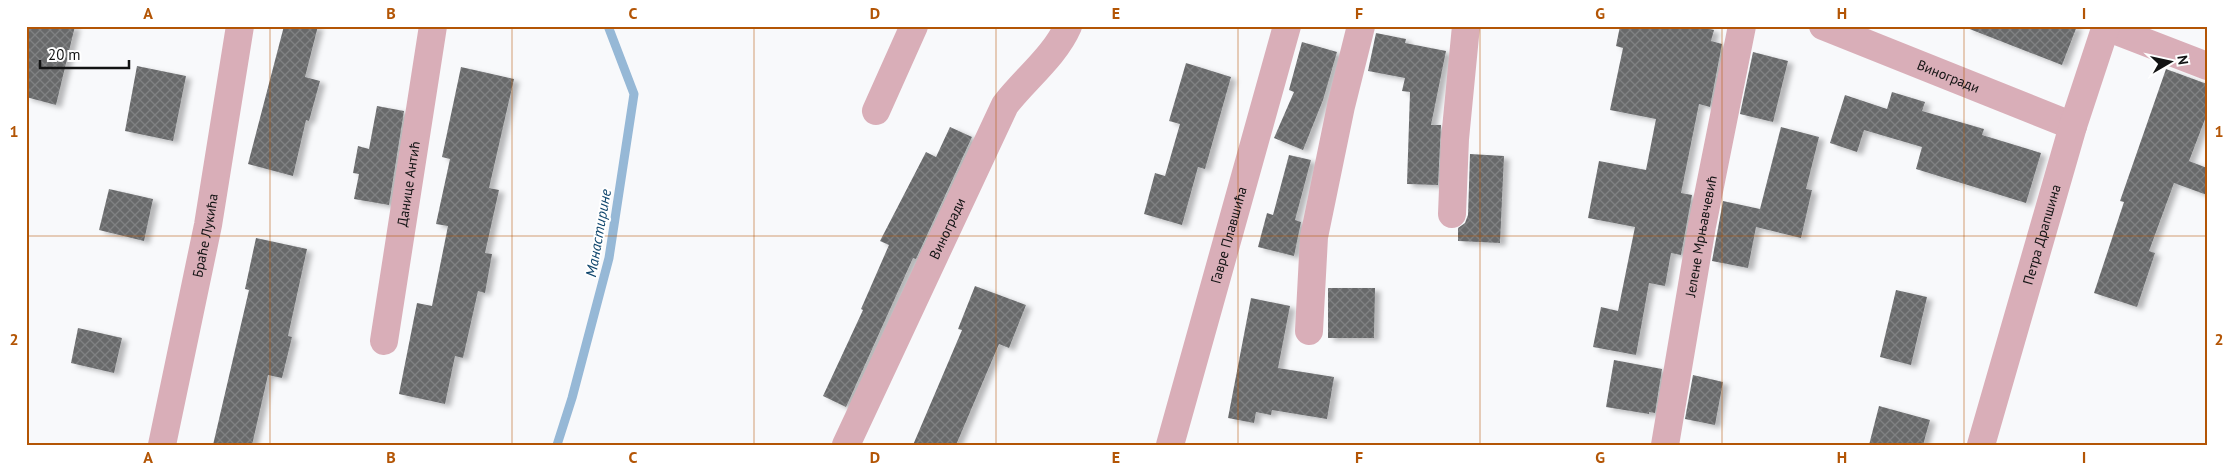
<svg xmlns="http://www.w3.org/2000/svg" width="2233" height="471" font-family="'PT Sans',sans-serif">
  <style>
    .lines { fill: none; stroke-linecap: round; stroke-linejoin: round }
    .stream { stroke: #96b8d6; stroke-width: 9 }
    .building { fill: url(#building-cross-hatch); filter: url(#shadow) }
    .minor { stroke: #d9aeb8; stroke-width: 28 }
    .grid { fill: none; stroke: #b35505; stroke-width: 1; stroke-opacity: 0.55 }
    .labels { text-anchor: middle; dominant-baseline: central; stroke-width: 4; stroke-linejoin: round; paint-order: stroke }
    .street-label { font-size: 14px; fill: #121313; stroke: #fff }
    .water-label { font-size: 15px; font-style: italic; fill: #0e456c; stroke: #fff }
    .neatline { fill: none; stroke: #b35505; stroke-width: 2 }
    .grid-label { font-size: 16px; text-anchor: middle; font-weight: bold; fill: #b35505 }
  </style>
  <defs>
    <pattern id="building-cross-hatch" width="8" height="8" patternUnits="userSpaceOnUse" patternTransform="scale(1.25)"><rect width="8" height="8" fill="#68696b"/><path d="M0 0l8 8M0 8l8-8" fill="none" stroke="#808182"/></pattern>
    <filter id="shadow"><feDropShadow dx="5.5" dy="3" stdDeviation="2.5" flood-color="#0004"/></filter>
  </defs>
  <rect width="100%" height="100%" fill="#f8f9fb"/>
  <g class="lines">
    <path class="stream" d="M 557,445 L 572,398 L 609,258 L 634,94 L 608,26"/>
  </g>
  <path class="building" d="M 26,26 L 75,26 L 56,105 L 26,97 Z
    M 284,26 L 318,26 L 305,77 L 320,81 L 309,121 L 306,120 L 293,176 L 248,164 Z
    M 1620,26 L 1698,26 L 1714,30 L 1711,41 L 1722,44 L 1710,107 L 1699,104 L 1681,193 L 1692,195 L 1681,255 L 1671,253 L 1665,286 L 1649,283 L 1636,355 L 1593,347 L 1601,307 L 1618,311 L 1635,227 L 1588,218 L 1599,161 L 1646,170 L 1656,119 L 1610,110 L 1623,48 L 1616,46 Z
    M 1967,26 L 2077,26 L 2062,65 L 1967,28 Z
    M 1376,33 L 1406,39 L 1405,43 L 1446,51 L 1431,125 L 1441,125 L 1438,185 L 1407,184 L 1410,92 L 1402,91 L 1405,78 L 1368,71 Z
    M 1302,42 L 1337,52 L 1323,100 L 1303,150 L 1274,138 L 1294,92 L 1289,90 Z
    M 1753,52 L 1788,61 L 1773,122 L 1740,114 Z
    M 1186,63 L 1231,77 L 1205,169 L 1198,167 L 1182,225 L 1144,214 L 1155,173 L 1165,176 L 1180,124 L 1169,121 Z
    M 137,66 L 186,76 L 173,141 L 125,131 Z
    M 461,67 L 514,79 L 489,188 L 499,190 L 485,253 L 492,254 L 485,293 L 478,291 L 463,358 L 455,356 L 445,404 L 399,394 L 417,303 L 432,306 L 448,226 L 436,224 L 450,159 L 442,157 Z
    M 2166,69 L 2207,84 L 2207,114 L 2189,161 L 2207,168 L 2207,195 L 2174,183 L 2149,251 L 2155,253 L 2137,307 L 2094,293 L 2124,202 L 2120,201 Z
    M 1892,92 L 1925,102 L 1922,111 L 1984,129 L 1982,135 L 2041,153 L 2026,203 L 1916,169 L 1922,147 L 1864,130 L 1857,152 L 1830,143 L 1845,95 L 1887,109 Z
    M 377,106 L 404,111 L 389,205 L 354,199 L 359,174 L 353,173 L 358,146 L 369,149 Z
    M 950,127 L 972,137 L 916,259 L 913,258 L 846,407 L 823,396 L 863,310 L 861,309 L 889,245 L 880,241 L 926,152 L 936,157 Z
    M 1781,127 L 1819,137 L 1806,189 L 1812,190 L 1801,238 L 1756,227 L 1748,268 L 1712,261 L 1723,201 L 1760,209 L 1759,213 Z
    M 1470,154 L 1504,156 L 1500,243 L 1458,241 L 1458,228 L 1465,223 L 1468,215 Z
    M 1289,155 L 1311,160 L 1295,220 L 1301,222 L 1294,256 L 1258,247 L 1267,213 L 1273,215 Z
    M 109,189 L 153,199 L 144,241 L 99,230 Z
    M 256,238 L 307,249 L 288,336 L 292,337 L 282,378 L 268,375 L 252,445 L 213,445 L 249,290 L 245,289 Z
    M 975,286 L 1026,305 L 1009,348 L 999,344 L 956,445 L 913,445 L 962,330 L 958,329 Z
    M 1328,288 L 1375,288 L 1374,338 L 1328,338 Z
    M 1896,290 L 1927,297 L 1911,365 L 1880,357 Z
    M 1251,298 L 1290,306 L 1278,368 L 1334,377 L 1327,419 L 1272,410 L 1271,415 L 1256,412 L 1254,423 L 1228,418 Z
    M 78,328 L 122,338 L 114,373 L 71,363 Z
    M 1614,360 L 1662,369 L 1655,413 L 1649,412 L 1649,414 L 1606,407 Z
    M 1693,375 L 1723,382 L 1715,425 L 1685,419 Z
    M 1879,406 L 1930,420 L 1923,445 L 1869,445 Z"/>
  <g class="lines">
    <g class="minor">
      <path id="s1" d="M 1823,26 L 2073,126"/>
      <path d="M 2106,27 L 2207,66"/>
      <path d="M 876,111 L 914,26"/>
      <path d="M 1452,214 L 1455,139 L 1466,26"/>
      <path d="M 1309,331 L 1314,237 L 1341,106 L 1361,26"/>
      <path id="s2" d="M 384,341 L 433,26"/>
      <path id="s3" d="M 162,445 L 208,225 L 240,26"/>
      <path id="s4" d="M 846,445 L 1005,105 C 1025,79 1055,56 1068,26"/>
      <path id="s5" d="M 1170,445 L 1287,26"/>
      <path id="s6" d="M 1665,445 L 1702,226 L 1742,26"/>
      <path id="s7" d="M 1981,445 L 2073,126 L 2106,26"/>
    </g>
  </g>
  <path class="grid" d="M 270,26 L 270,445M 512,26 L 512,445M 754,26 L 754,445M 996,26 L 996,445M 1238,26 L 1238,445M 1480,26 L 1480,445M 1722,26 L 1722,445M 1964,26 L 1964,445M 26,236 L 2207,236"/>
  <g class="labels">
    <g class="street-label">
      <text stroke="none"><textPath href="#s1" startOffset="135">Виногради</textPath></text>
      <text stroke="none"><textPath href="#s2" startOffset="159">Данице Антић</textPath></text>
      <text stroke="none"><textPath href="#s4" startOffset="239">Виногради</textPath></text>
      <text stroke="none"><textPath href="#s6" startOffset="212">Јелене Мрњавчевић</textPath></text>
      <text stroke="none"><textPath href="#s7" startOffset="219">Петра Драпшина</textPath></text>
      <text stroke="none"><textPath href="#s3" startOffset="214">Браће Лукића</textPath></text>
      <text stroke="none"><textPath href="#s5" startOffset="218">Гавре Плавшића</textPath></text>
    </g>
    <g class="water-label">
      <text transform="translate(598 233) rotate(-80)">Манастирине</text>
    </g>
  </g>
  <rect width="2233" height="471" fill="none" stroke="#ffffff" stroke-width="55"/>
  <g transform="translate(2170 62) rotate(81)" stroke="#ffffff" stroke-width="4" paint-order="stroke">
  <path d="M0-4L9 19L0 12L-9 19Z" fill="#121313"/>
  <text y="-8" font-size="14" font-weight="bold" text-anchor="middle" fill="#121313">N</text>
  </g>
  <path d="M40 60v8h89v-8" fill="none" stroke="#121313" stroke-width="2.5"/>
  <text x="48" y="60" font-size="15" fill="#121313" stroke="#ffffff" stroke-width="4" paint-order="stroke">20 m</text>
  <rect x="28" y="28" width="2178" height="416" class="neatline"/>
  <g class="grid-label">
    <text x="148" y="19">A</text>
    <text x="391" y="19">B</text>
    <text x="633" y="19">C</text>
    <text x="875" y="19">D</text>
    <text x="1116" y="19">E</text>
    <text x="1359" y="19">F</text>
    <text x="1600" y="19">G</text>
    <text x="1842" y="19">H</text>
    <text x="2084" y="19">I</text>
    <text x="14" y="137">1</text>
    <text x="2219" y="137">1</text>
    <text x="14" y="345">2</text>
    <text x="2219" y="345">2</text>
    <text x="148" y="463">A</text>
    <text x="391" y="463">B</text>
    <text x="633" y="463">C</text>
    <text x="875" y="463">D</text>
    <text x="1116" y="463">E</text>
    <text x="1359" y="463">F</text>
    <text x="1600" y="463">G</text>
    <text x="1842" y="463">H</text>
    <text x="2084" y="463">I</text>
  </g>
</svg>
